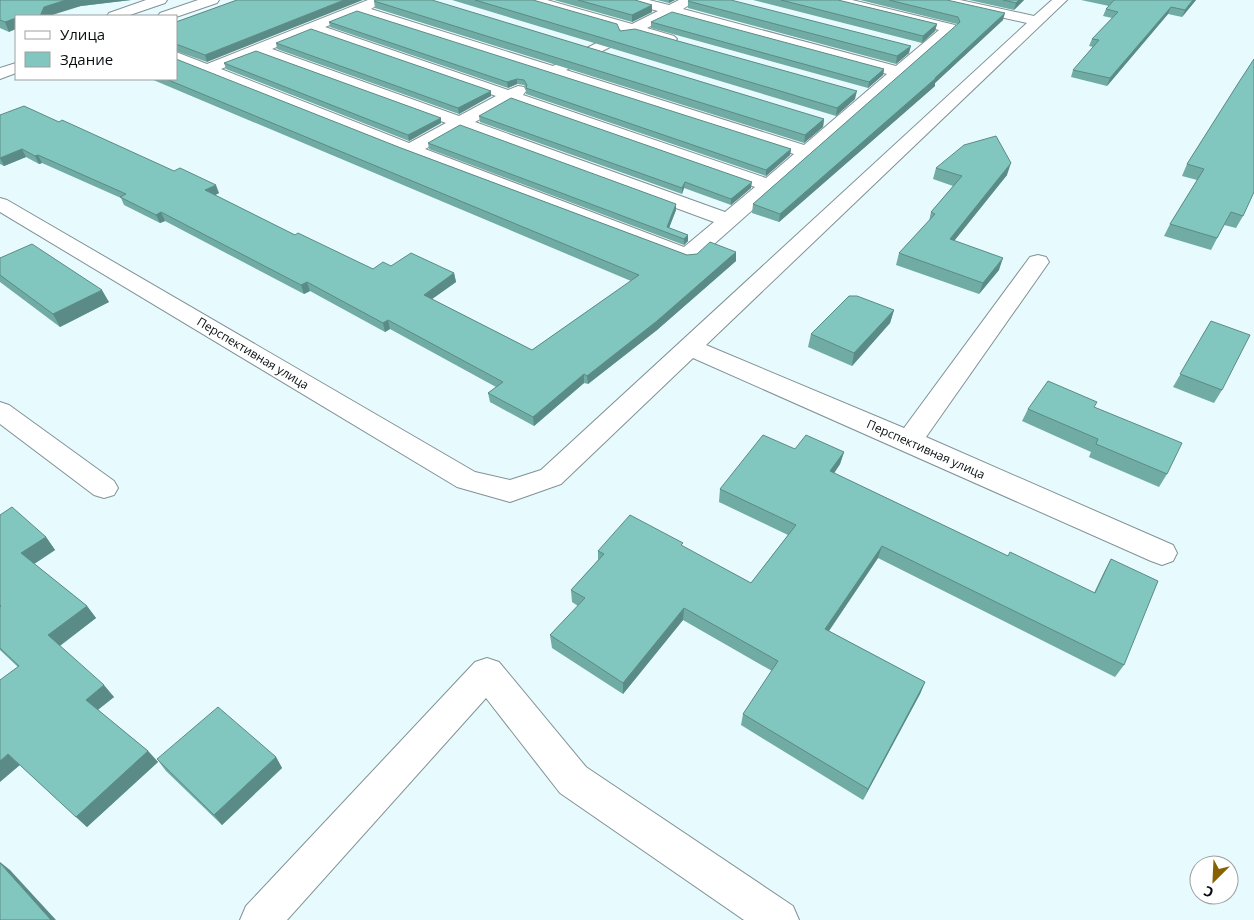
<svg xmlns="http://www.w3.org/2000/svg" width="1254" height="920" font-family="'Open Sans',sans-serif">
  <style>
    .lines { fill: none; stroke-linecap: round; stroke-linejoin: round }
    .minor-casing { stroke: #809296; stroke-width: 2 }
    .minor { fill: #fff; fill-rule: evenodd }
    .wall { fill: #70aba4 }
    .shaded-wall { fill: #5b8b86 }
    .building { fill: #82c7bf; stroke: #5b8b86 }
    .labels { text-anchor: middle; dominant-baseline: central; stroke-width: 4; stroke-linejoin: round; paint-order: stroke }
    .street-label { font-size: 12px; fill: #090f11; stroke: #fff }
  </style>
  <rect width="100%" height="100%" fill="#e7fafe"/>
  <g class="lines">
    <defs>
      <path id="minor" d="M 146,0 L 167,0 L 165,3 L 127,16 L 107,16 L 109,13 Z
        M 198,0 L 219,0 L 217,3 L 176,17 L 158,16 L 160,13 Z
        M 368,0 L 381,0 L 382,2 L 371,9 L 553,66 L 621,30 L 526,3 L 524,0 L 547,0 L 632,24 L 658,11 L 628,3 L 626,0 L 649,0 L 669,5 L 679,0 L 697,0 L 683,9 L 896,66 L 939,30 L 829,3 L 827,0 L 852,0 L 955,25 L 957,28 L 695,261 L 687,262 L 403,154 L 176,63 L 176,52 L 207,64 ZM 358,14 L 794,154 L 766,178 L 523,95 L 526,91 L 524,87 L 518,86 L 508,90 L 325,27 ZM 672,15 L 887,74 L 804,145 L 566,70 L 635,34 L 669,44 L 674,42 L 677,39 L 674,36 L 647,28 ZM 312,32 L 496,96 L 459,116 L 272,49 ZM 258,54 L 446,123 L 409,143 L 221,69 ZM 511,102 L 755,187 L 725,212 L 475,122 ZM 461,129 L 714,222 L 684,247 L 425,149 Z
        M 934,0 L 960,0 L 1034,16 L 1052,0 L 1067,0 L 706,345 L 904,428 L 1030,257 L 1038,255 L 1046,257 L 1049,262 L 926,437 L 1173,545 L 1177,553 L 1173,561 L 1162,565 L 1151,561 L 693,358 L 561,484 L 510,502 L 457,487 L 0,212 L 0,198 L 7,200 L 475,472 L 510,480 L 541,470 L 1027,23 L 936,3 Z
        M 16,63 L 16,73 L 0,79 L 0,68 Z
        M 0,402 L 9,405 L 114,481 L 118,488 L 114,495 L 104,498 L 94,495 L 0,424 Z
        M 487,658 L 499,662 L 586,767 L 793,906 L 799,920 L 744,920 L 560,793 L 486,698 L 287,920 L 240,920 L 246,906 L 475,662 Z"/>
    </defs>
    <use href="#minor" class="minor-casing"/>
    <use href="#minor" class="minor"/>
  </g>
  <path class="wall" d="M 0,0 L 131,0 L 81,6 L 16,16 L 9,32 L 0,28 Z
    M 237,0 L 207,62 L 176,51 L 176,22 Z
    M 452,0 L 533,0 L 620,31 L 855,99 L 836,116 Z
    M 554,0 L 635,0 L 652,5 L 652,12 L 632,22 Z
    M 657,0 L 675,0 L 669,3 Z
    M 753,0 L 838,0 L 937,24 L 935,31 L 922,43 Z
    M 860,0 L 947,0 L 1003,20 L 935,83 L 935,86 L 779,222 L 752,213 L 753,204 L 957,25 L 957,24 Z
    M 969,0 L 1024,0 L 1014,10 Z
    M 1081,0 L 1196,0 L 1182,17 L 1168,14 L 1107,86 L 1071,77 L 1073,70 L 1093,47 L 1089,46 L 1092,39 L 1112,18 L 1103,16 L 1106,9 L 1109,6 Z
    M 374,1 L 824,119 L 823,127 L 804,143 L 375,8 Z
    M 688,1 L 909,53 L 896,64 L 688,8 Z
    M 329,22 L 791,149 L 790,155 L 766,176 L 526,94 L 526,88 L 524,85 L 517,84 L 508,88 L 330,27 Z
    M 651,22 L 884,69 L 883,75 L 868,88 L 651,28 Z
    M 276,43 L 491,96 L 459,114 L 277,49 Z
    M 1254,59 L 1243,216 L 1236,228 L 1224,225 L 1211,250 L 1164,236 L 1170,224 L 1197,180 L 1182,176 L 1187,164 Z
    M 224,63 L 441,123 L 409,141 L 226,69 Z
    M 151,79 L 176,79 L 401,148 L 687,255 L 736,252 L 736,261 L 657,330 L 588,384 L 584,383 L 534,426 L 490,402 L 488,393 L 496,387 L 390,329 L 385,332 L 310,291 L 304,294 L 165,221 L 160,223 L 124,205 L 121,198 L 42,163 L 39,164 L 26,157 L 4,166 L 0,164 L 0,115 L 219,193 L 215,195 L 295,235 L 373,269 L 391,266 L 454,273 L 456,282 L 432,299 L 532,350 L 631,281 Z
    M 479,116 L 751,188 L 731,205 L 684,188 L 682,194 L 480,122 Z
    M 428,143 L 676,210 L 669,228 L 688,235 L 688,241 L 684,245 L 429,149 Z
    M 936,168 L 1007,175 L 954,241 L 999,270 L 979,294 L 896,265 L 899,253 L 929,221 L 931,212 L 953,186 L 933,179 Z
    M 0,258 L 109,302 L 60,327 L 0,282 Z
    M 894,310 L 890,323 L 852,366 L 808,347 L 811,334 Z
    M 1211,321 L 1222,390 L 1214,403 L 1173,387 Z
    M 1094,407 L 1167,474 L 1159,487 L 1089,457 L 1091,452 L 1022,421 L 1028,409 Z
    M 795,449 L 844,452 L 840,464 L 834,473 L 1008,556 L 1094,593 L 1104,572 L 1111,559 L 1124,665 L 1115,677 L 878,558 L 829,631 L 925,682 L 920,694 L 863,800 L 741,725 L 743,714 L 772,671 L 683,620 L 623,694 L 552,648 L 550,635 L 578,606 L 572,602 L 571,590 L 598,560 L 598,551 L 683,547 L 751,583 L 788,535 L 719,502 L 720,489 Z
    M 0,515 L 46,537 L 55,550 L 34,564 L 87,606 L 96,618 L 60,646 L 114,697 L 98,710 L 148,751 L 158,762 L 87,827 L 20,765 L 18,667 L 0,650 Z
    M 276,757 L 282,768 L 222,825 L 166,771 L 157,759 Z"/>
  <path class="shaded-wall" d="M 66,0 L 131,0 L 81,6 L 49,16 L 40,16 L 44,7 Z
    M 344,0 L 363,0 L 207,62 L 205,55 Z
    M 669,0 L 675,0 L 669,3 Z
    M 1019,0 L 1024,0 L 1014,10 L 1016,3 Z
    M 1193,0 L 1196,0 L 1182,17 L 1185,10 Z
    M 652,5 L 652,12 L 632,22 L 632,15 Z
    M 1171,7 L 1168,14 L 1107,86 L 1110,78 Z
    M 1005,13 L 1003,20 L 935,83 L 935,86 L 779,222 L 780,214 L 935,78 Z
    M 16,18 L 16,29 L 9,32 L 5,22 Z
    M 937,24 L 935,31 L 922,43 L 923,36 Z
    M 911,46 L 909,53 L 896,64 L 897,56 Z
    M 884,69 L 883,75 L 868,88 L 869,82 Z
    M 517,79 L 517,84 L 508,88 L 507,82 Z
    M 491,91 L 491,96 L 459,114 L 458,108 Z
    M 857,91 L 855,99 L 836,116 L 837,108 Z
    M 441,118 L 441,123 L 409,141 L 408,135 Z
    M 824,119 L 823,127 L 804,143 L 805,135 Z
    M 22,149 L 26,157 L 4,166 L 0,158 Z
    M 791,149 L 790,155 L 766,176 L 766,170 Z
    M 38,155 L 42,163 L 39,164 L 35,156 Z
    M 1011,163 L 1007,175 L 946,251 L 950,239 Z
    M 685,182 L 684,188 L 682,194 L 682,188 Z
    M 752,182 L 751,188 L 731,205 L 731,199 Z
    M 216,185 L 219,193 L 208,199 L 205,190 Z
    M 676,204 L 676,210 L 667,233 L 667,227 Z
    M 161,212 L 165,221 L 160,223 L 156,215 Z
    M 688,235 L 688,241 L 684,245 L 684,239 Z
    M 736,252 L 736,261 L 657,330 L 588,384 L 587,376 Z
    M 1003,258 L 999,270 L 979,294 L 983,283 Z
    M 454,273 L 456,282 L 425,304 L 424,295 Z
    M 307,282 L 310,291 L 304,294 L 301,285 Z
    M 102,290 L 109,302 L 60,327 L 53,314 Z
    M 894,310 L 890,323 L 852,366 L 854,353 Z
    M 388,320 L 390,329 L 385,332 L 383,323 Z
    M 584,374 L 584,383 L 534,426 L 533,417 Z
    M 844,452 L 840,464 L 827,484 L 830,471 Z
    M 46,537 L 55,550 L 31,566 L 21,553 Z
    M 882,546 L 878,558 L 822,641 L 825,629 Z
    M 87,606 L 96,618 L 58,647 L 48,635 Z
    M 684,608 L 683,620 L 623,694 L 623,683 Z
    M 925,682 L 920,694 L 863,800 L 868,789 Z
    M 104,685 L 114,697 L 96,711 L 86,700 Z
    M 148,751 L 158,762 L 87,827 L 76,817 Z
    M 8,754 L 20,765 L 0,782 L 0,761 Z
    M 276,757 L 282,768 L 222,825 L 214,815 Z
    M 0,862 L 10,870 L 56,920 L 51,920 L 0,863 Z"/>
  <path class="building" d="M 0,0 L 66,0 L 44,7 L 40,16 L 16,16 L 16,18 L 5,22 L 0,20 Z
    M 237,0 L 344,0 L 205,55 L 176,44 L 176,22 Z
    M 376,0 L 432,0 L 824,119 L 805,135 L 374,1 Z
    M 475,0 L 533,0 L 617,24 L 620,31 L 635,29 L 857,91 L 837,108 Z
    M 578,0 L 635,0 L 652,5 L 632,15 Z
    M 690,0 L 731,0 L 911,46 L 897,56 L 688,1 Z
    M 781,0 L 838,0 L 937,24 L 923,36 Z
    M 889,0 L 947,0 L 1005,13 L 935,78 L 936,78 L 780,214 L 753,204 L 960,22 L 958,17 Z
    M 1003,0 L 1019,0 L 1016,3 Z
    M 1114,0 L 1193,0 L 1185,10 L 1171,7 L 1110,78 L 1073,70 L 1099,40 L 1092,39 L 1118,12 L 1106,9 Z
    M 357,11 L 791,149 L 766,170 L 526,88 L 527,85 L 524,80 L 517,79 L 507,82 L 329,22 Z
    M 672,12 L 884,69 L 869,82 L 651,22 Z
    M 311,29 L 491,91 L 458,108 L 276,43 Z
    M 256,51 L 441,118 L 408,135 L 224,63 Z
    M 176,59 L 401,148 L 687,255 L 697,254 L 710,242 L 736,252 L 657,321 L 587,376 L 584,374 L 533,417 L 488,393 L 503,382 L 388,320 L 383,323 L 307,282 L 301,285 L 161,212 L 156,215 L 120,197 L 126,194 L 38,155 L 35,156 L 22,149 L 0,158 L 0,115 L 24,106 L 59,122 L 62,120 L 174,171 L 180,168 L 216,185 L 205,190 L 295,235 L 298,233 L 373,269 L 383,262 L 391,266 L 411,253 L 454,273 L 424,295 L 532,350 L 639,275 L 166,79 L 176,79 Z
    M 1254,59 L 1254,192 L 1243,216 L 1231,212 L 1217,238 L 1170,224 L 1204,169 L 1187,164 L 1239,82 Z
    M 511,98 L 752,182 L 731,199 L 685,182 L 682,188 L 479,116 Z
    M 460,125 L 676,204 L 667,227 L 688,235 L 684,239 L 428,143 Z
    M 996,136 L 1011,163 L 950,239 L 1003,258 L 983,283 L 899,253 L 935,214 L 931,212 L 962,176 L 936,168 L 964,145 Z
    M 32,244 L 102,290 L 53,314 L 0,275 L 0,258 Z
    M 849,296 L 857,296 L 894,310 L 854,353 L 811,334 Z
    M 1211,321 L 1250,335 L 1222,390 L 1180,374 Z
    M 1048,381 L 1097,402 L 1094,407 L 1182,443 L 1167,474 L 1096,444 L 1098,439 L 1028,409 Z
    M 763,435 L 795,449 L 806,435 L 844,452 L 830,471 L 1008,556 L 1010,552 L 1095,593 L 1111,559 L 1158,581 L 1124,665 L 882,546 L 825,629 L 925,682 L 868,789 L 743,714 L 778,661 L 684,608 L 623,683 L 550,635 L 585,598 L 571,590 L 604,554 L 598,551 L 630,515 L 683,543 L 681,545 L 751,583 L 796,525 L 720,489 Z
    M 12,507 L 46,537 L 21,553 L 87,606 L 48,635 L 104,685 L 86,700 L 148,751 L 76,817 L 8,754 L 0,761 L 0,680 L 19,666 L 0,648 L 0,607 L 1,606 L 0,605 L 0,515 Z
    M 218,707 L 276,757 L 214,815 L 157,759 Z
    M 0,863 L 51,920 L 0,920 Z"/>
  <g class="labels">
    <g class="street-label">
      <text transform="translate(253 353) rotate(31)">Перспективная улица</text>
      <text transform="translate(926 449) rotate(24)">Перспективная улица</text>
    </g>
  </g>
  <rect x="15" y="15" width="162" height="65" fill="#ffffff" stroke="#9d9fa0"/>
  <rect x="25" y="31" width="25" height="8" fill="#ffffff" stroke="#9d9fa0"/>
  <text x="60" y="40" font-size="15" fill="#090f11">Улица</text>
  <rect x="25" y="52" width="25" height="15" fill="#82c7bf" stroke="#9d9fa0"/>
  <text x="60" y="65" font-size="15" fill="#090f11">Здание</text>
  <g transform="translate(1214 880) rotate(204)"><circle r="24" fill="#ffffff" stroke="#9d9fa0"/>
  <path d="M0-4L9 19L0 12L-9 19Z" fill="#886200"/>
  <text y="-8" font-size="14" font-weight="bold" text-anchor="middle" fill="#090f11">С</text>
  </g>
</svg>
